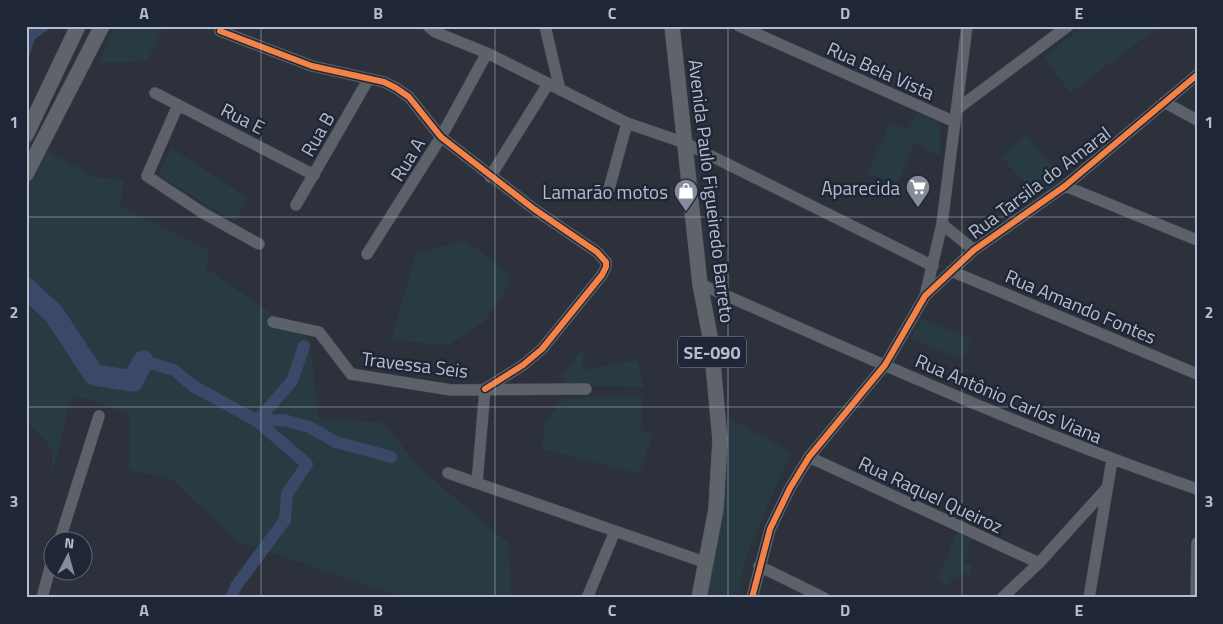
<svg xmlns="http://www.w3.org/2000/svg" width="1223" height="624" font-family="'Titillium Web',sans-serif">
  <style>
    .green { fill: #293b42 }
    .water { fill: #3a4967 }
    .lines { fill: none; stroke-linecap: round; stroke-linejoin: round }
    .canal { stroke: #3a4967; stroke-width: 12 }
    .river { stroke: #3a4967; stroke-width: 21 }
    .minor-casing { stroke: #484c55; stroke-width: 12 }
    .major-casing { stroke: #4a4e58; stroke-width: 16 }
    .minor { stroke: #5d6169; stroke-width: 11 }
    .major { stroke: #5f636a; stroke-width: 15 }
    .cycleway-casing { stroke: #1f2737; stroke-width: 9 }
    .cycleway { stroke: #f48246; stroke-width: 6 }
    .grid { fill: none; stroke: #b7bdcc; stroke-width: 1; stroke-opacity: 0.55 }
    .labels { text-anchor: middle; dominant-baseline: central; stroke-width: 5; stroke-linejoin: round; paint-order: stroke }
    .shield { fill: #1f2737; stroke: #89909f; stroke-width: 1 }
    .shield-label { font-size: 18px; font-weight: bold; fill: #b7bdcc }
    .street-label { font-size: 19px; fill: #b7bdcc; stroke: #1f2737 }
    .poi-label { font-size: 19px; fill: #b7bdcc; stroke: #1f2737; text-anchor: end }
    .neatline { fill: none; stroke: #b7bdcc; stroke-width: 2 }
    .grid-label { font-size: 16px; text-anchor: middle; font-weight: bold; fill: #b7bdcc }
  </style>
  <rect width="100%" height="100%" fill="#2c313c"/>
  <path class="green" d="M 115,26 L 164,26 L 147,61 L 98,63 Z
    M 1084,26 L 1160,26 L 1070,93 L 1044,57 Z
    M 916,113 L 940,124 L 940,156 L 914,142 L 898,182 L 867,175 L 890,123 L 908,129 Z
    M 1027,135 L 1062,178 L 1040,198 L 1001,157 Z
    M 26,140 L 97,178 L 124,179 L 120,206 L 210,251 L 206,268 L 310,340 L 318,418 L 384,423 L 420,468 L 508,543 L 512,598 L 406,598 L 393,594 L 237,541 L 171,479 L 129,470 L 129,415 L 90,399 L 71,396 L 50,483 L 53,450 L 26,419 Z
    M 171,148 L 247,197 L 235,222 L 159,175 Z
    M 465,240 L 509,273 L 508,286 L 484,322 L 448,345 L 391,340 L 416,254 Z
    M 923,319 L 972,340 L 963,360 L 911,338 Z
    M 584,347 L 583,370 L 638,360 L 644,387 L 568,385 L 562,376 Z
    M 642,395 L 641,430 L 653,434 L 639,474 L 542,449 L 545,423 L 563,398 Z
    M 728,418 L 791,452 L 747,554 L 737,598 L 707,598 L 724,497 Z
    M 957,533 L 972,541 L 963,561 L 973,567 L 969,576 L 961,573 L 959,579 L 953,576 L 948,586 L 937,580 Z"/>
  <path class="water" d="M 26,26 L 53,26 L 35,39 L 26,65 Z"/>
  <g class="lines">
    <path class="canal" d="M 143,361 L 174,370 L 193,386 L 257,421 L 307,464 L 287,494 L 285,520 L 236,586 L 231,598
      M 257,421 L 284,420 L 309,427 L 336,442 L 391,457
      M 257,421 L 292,381 L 304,346"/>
    <path class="river" d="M 26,288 L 54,314 L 94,375 L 133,381 L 143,361"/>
    <defs>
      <path id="minor" d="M 428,26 L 435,32 L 487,53 L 627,123 L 685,143 L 933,266
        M 545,26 L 560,90
        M 739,26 L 955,122
        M 220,31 L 312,66 L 384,82 L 396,88 L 409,97 L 441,137 L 534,209 L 597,252 L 606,262 L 606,267 L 602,275 L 542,349 L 523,365 L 485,389
        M 155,93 L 314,175
        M 1164,102 L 1197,120
        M 178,105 L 147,176 L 203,213 L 259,244
        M 957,109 L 1068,26
        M 490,177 L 548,84
        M 1065,186 L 1197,240
        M 609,189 L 627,123
        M 296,205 L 368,80
        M 942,224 L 974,250
        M 367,254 L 441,137 L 487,53
        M 951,271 L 1197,374
        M 700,284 C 864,356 1027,431 1197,489
        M 925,296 L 942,224 L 967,26
        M 273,322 L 319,332 L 351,374 L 451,390 L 586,389
        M 809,457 L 1039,563
        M 448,473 L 707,563
        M 477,483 L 485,389
        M 59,542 L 99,416
        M 759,566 L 824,598
        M 42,598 L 52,560
        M 587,598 L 615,531
        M 752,598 L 770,529 L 790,488 L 809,457 L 885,365 L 925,296 L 974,250 L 1065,186 L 1197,75
        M 1002,598 L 1039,563 L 1106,489
        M 1089,598 L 1112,460
        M 1196,598 L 1197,543"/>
      <path id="major" d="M 672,26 L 700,284 L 711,342 L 720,440 L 716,509 L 699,598
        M 26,135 L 78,26
        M 26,174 L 102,26"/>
    </defs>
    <use href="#minor" class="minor-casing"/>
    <use href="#major" class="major-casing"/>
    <use href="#minor" class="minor"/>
    <use href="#major" class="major"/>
    <defs>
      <path id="cycleway" d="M 220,31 L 312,66 L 384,82 L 396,88 L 409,97 L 441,137 L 534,209 L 597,252 L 606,262 L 606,267 L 602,275 L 542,349 L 523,365 L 485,389
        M 752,598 L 770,529 L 790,488 L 809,457 L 885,365 L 925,296 L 974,250 L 1065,186 L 1197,75"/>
    </defs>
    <use href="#cycleway" class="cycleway-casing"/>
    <use href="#cycleway" class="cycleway"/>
  </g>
  <path class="grid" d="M 261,26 L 261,598M 495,26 L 495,598M 728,26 L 728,598M 962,26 L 962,598M 26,217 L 1197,217M 26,407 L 1197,407"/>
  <defs>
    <symbol id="supermarket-pin" viewBox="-11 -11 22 30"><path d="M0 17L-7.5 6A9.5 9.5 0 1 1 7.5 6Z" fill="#868c9a" stroke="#1f2737"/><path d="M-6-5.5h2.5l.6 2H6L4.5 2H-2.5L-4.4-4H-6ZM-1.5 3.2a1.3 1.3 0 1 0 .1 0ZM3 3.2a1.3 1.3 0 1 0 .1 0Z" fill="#fff"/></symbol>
    <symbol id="shop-pin" viewBox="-11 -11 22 30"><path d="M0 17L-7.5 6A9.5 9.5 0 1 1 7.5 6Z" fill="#868c9a" stroke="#1f2737"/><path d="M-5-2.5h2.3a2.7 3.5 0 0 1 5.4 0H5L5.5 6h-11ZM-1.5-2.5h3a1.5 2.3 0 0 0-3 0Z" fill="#fff"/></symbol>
  </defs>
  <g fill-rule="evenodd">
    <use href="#supermarket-pin" x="904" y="173" width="28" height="38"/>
    <use href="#shop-pin" x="672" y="177" width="28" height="38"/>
  </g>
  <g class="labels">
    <rect class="shield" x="678" y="336.5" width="68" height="31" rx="4"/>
    <g class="shield-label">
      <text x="712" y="352">SE-090</text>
    </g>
    <g class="street-label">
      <text transform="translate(881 70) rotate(24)">Rua Bela Vista</text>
      <text transform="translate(243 118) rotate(27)">Rua E</text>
      <text transform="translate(317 134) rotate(-60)">Rua B</text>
      <text transform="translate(407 159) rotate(-58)">Rua A</text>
      <text transform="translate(1039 182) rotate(-37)">Rua Tarsila do Amaral</text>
      <text transform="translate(712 191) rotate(83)">Avenida Paulo Figueiredo Barreto</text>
      <text transform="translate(1081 306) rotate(23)">Rua Amando Fontes</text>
      <text transform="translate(415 364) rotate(7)">Travessa Seis</text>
      <text transform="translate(1009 398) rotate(23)">Rua Antônio Carlos Viana</text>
      <text transform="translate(931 494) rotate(25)">Rua Raquel Queiroz</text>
    </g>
    <g class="poi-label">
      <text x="900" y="187">Aparecida</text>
      <text x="668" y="191">Lamarão motos</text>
    </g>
  </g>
  <rect width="1223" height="624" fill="none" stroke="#1f2737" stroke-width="55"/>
  <g transform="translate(68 556) rotate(6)"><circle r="24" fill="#1f2737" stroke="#5c6373"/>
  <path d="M0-4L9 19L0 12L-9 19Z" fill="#868c9a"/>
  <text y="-8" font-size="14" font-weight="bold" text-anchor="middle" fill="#b7bdcc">N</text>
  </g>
  <rect x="28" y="28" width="1168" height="568" class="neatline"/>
  <g class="grid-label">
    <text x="144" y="19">A</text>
    <text x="378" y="19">B</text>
    <text x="612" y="19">C</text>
    <text x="845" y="19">D</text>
    <text x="1079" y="19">E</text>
    <text x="14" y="128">1</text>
    <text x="1209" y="128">1</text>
    <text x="14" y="318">2</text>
    <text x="1209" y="318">2</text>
    <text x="14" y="507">3</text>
    <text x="1209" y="507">3</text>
    <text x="144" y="616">A</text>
    <text x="378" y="616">B</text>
    <text x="612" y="616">C</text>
    <text x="845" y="616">D</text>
    <text x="1079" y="616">E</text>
  </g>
</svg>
